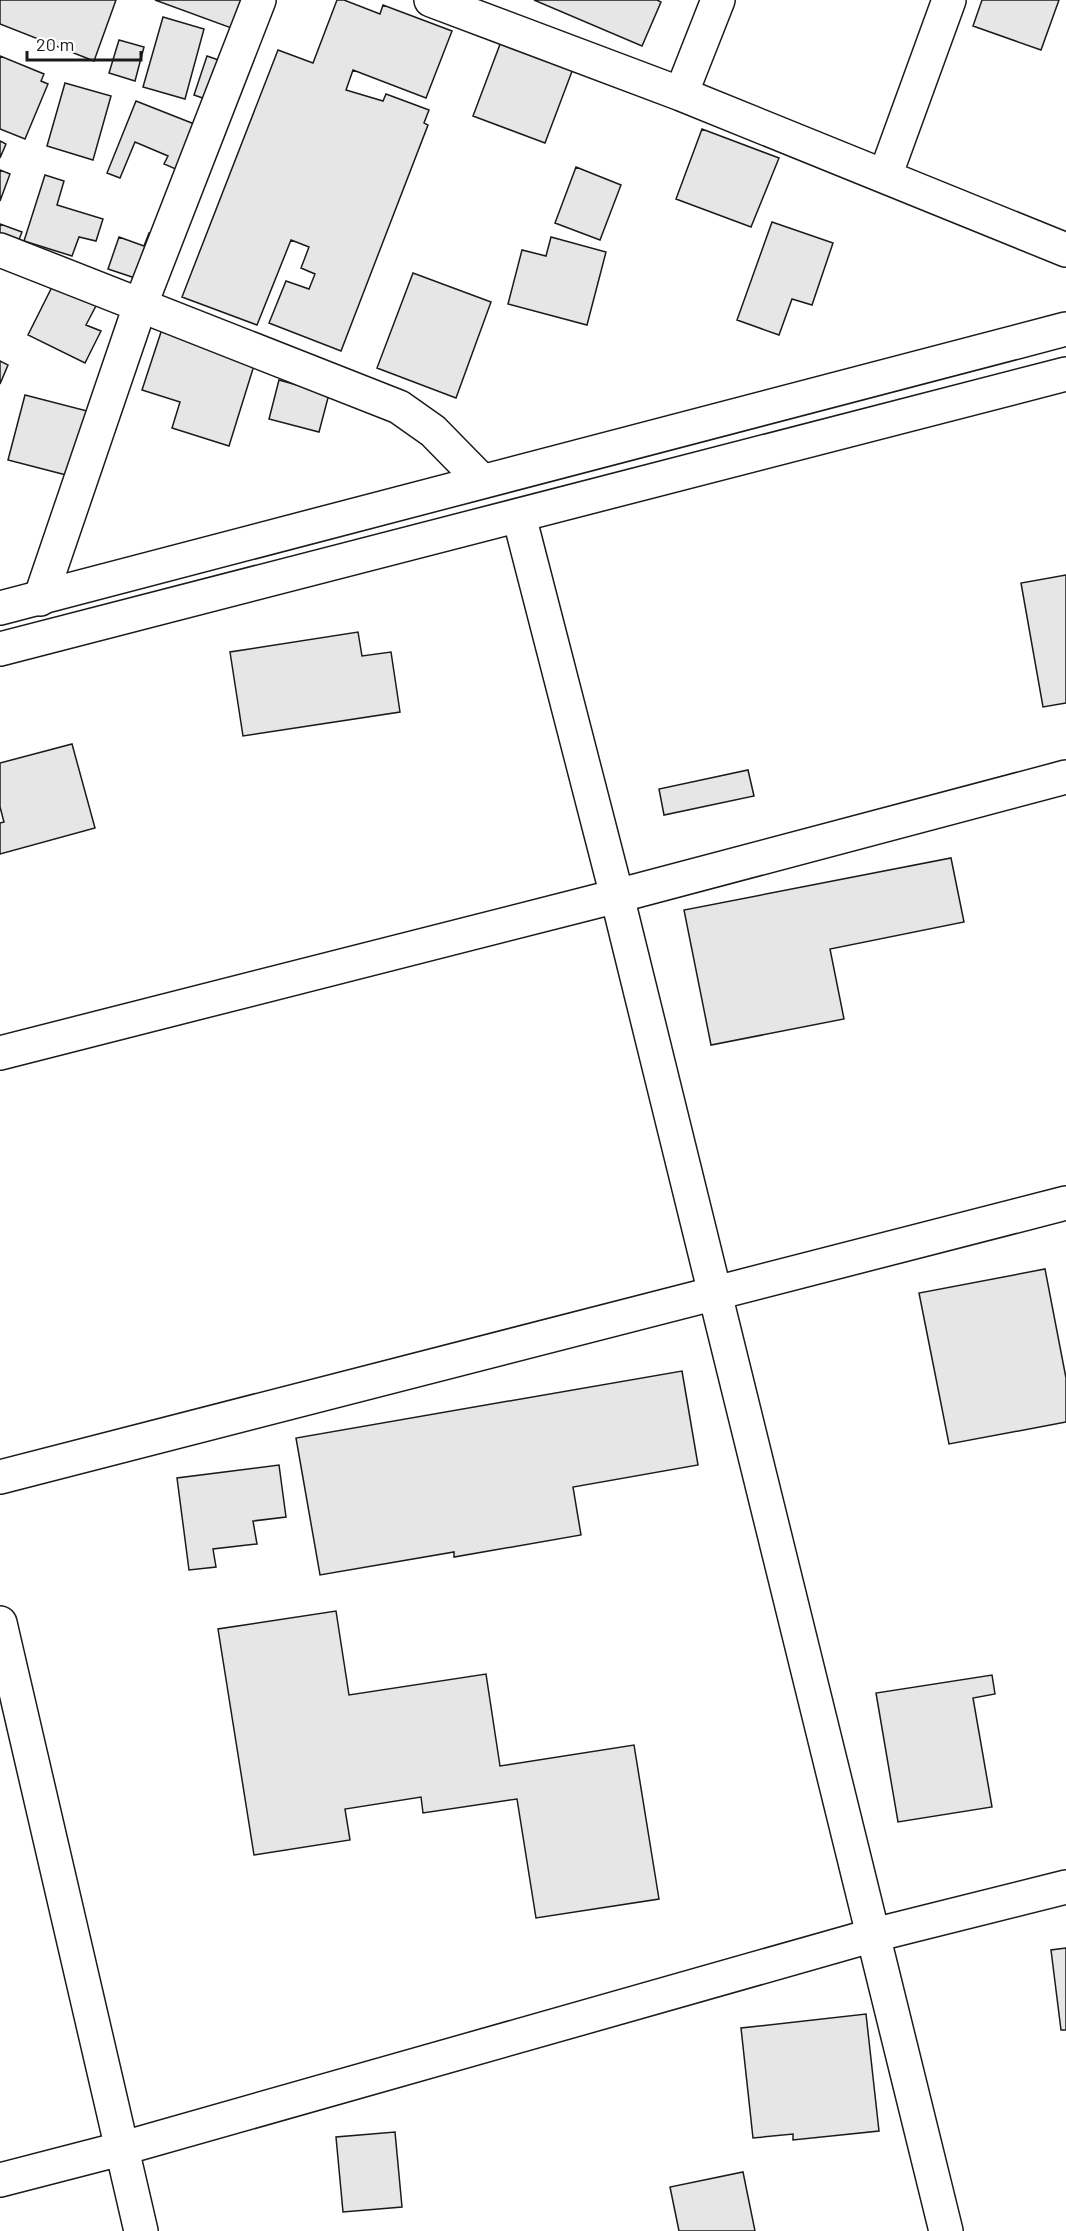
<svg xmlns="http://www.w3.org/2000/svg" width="1066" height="2231" font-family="Barlow,sans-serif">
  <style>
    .building { fill: #e6e6e6; stroke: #1a1a1a; stroke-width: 1.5 }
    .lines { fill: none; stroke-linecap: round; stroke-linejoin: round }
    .street-casing { stroke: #1a1a1a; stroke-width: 36 }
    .secondary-casing { stroke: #1a1a1a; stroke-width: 36 }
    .street { stroke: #fff; stroke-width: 33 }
    .secondary { stroke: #fff; stroke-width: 33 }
  </style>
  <rect width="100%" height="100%" fill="#fff"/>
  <path class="building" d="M 0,0 L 116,0 L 94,61 L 0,24 Z
    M 155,0 L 269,0 L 256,37 Z
    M 337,0 L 344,0 L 380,14 L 383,5 L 452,31 L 426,98 L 353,70 L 346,90 L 383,101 L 386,94 L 429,110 L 424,123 L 428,125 L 341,351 L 269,323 L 286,281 L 309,289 L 315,274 L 301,268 L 309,247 L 291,240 L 257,325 L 182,297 L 278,50 L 313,63 Z
    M 534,0 L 657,0 L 661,2 L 642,46 Z
    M 982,0 L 1059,0 L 1041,50 L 973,26 Z
    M 163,17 L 204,29 L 185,99 L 143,87 Z
    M 502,39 L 574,66 L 545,143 L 473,116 Z
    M 119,40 L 144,47 L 135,81 L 109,73 Z
    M 0,56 L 44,74 L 41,81 L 48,84 L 25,139 L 0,129 Z
    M 207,56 L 230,64 L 217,103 L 194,95 Z
    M 65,83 L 111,96 L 93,160 L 47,146 Z
    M 136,101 L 212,131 L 194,177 L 164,164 L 168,156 L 135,142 L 120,178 L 107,173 Z
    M 702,129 L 779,158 L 751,227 L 676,199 Z
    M 0,141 L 6,144 L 0,158 Z
    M 576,167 L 621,185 L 600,240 L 555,223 Z
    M 0,170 L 10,174 L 0,201 Z
    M 45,175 L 64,181 L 57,205 L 103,219 L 96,241 L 79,237 L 72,256 L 24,241 Z
    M 772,222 L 833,243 L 812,305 L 792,299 L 779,335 L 737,320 Z
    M 0,224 L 22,232 L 16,247 L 0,240 Z
    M 149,233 L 174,242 L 159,286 L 108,269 L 119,237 L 144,246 Z
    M 551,237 L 606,252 L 587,325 L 508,304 L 522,250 L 546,256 Z
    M 413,273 L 491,302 L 456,398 L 377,368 Z
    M 56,279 L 99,300 L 86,325 L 101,331 L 85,363 L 28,335 Z
    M 162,329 L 256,359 L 229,446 L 172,428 L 180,402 L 142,390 Z
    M 0,361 L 8,365 L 0,384 Z
    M 279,380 L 329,394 L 319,432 L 269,419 Z
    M 25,395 L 91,412 L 74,477 L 8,460 Z
    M 1066,575 L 1066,703 L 1043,707 L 1021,583 Z
    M 358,632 L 362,656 L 391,652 L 400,712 L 243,736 L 230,652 Z
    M 72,744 L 95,828 L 0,854 L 0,823 L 4,822 L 0,807 L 0,763 Z
    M 748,770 L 754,796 L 664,815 L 659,789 Z
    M 951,858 L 964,922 L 830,949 L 844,1019 L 711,1045 L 684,910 Z
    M 1045,1269 L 1066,1378 L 1066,1422 L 949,1444 L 919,1293 Z
    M 682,1371 L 698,1465 L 573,1487 L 581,1535 L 454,1557 L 454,1552 L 320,1575 L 296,1438 Z
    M 279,1465 L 286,1517 L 253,1521 L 257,1544 L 213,1549 L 216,1567 L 189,1570 L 177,1478 Z
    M 336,1611 L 349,1695 L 486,1674 L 500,1766 L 634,1745 L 659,1899 L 536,1918 L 517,1799 L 423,1813 L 421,1797 L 345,1809 L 350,1840 L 254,1855 L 218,1629 Z
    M 992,1675 L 995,1694 L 973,1698 L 992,1807 L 898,1822 L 876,1693 Z
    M 1066,1948 L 1066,2030 L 1061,2030 L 1051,1950 Z
    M 866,2014 L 879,2131 L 793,2140 L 793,2134 L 753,2138 L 741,2028 Z
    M 395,2132 L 402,2207 L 343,2212 L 336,2137 Z
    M 743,2172 L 755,2231 L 679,2231 L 670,2187 Z"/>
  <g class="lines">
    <defs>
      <path id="street" d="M 431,0 L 681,94 L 1066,250
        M 681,94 L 718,0
        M 885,176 L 949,0
        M 0,250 L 399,407 L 433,431 L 482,481
        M 519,516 L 617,896 L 946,2231
        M 40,599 L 140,306 L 259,0
        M 0,1053 L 617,896 L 1066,777
        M 0,1477 L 1066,1203
        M 0,1623 L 141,2231
        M 0,2180 L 120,2149 L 874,1935 L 1066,1887"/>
      <path id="secondary" d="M 0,608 L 1066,329
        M 0,649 L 1066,374"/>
    </defs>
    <use href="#street" class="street-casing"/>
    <use href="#secondary" class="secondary-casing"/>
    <use href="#street" class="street"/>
    <use href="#secondary" class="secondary"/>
  </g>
  <path d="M27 51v9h114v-9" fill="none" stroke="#1a1a1a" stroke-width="3"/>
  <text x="36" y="51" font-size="18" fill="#1a1a1a" stroke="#ffffff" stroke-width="4.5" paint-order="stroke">20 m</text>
</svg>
